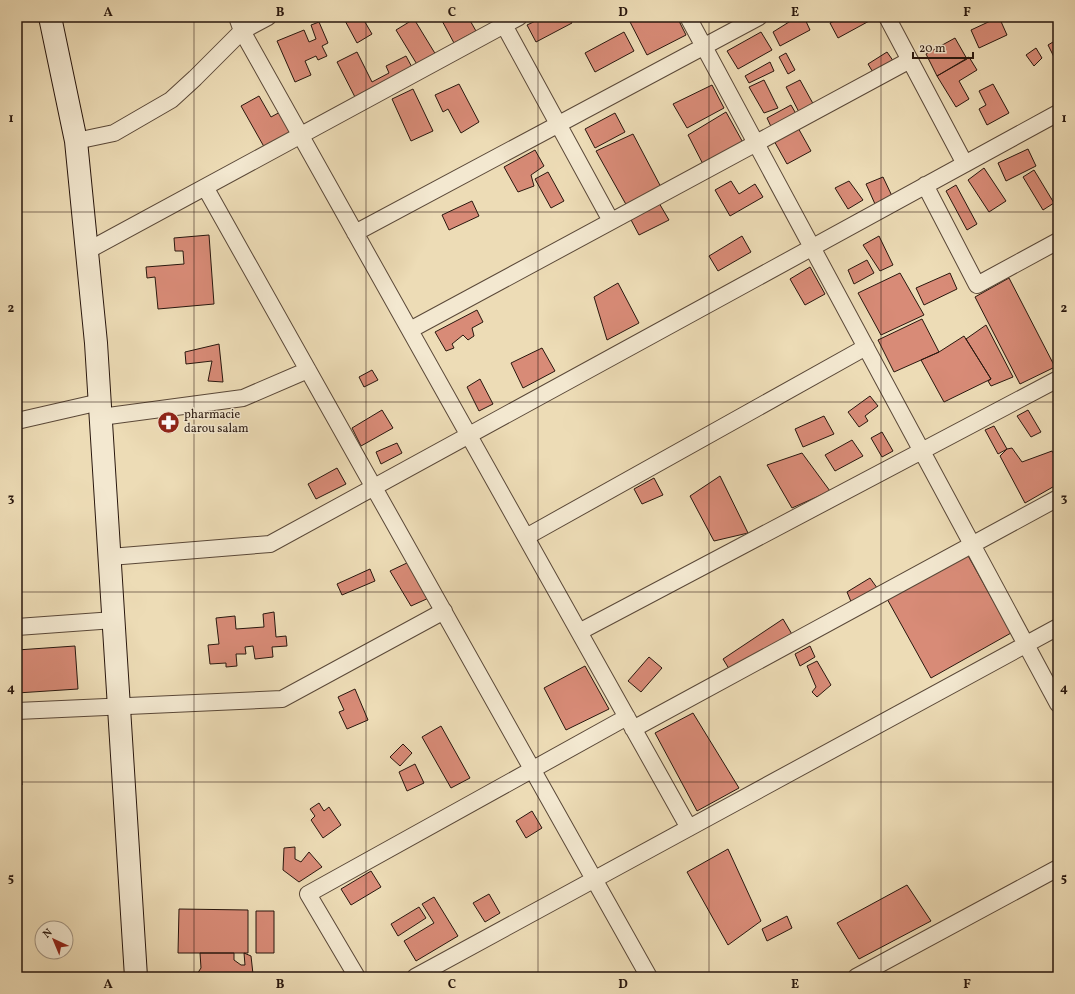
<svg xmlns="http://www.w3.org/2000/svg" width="1075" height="994" font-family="Vollkorn,serif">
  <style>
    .building { fill: #d88b77; stroke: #29170e }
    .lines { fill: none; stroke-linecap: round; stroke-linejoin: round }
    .street-casing { stroke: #5a4838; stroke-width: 18 }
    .secondary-casing { stroke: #29170e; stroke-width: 24 }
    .street { stroke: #f3e8d0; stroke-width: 16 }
    .secondary { stroke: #f3e8d0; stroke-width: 22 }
    .grid { fill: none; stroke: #29170e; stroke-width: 1; stroke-opacity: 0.55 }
    .labels { text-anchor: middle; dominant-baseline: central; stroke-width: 3; stroke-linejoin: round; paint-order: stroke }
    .poi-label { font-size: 12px; fill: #29170e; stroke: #f3e8d0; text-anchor: start }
    .neatline { fill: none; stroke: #29170e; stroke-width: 1.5 }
    .grid-label { font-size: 13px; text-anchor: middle; font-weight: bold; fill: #29170e }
  </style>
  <rect width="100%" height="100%" fill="#eddcb6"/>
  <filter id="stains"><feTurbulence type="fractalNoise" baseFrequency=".005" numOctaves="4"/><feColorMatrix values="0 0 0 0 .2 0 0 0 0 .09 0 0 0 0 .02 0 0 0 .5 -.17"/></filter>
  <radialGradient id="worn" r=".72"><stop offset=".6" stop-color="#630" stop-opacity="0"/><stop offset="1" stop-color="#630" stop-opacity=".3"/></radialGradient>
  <path class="building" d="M 343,17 L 362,17 L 372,34 L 357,43 Z
    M 440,17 L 453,17 L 454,19 L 457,17 L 468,17 L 476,31 L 454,43 Z
    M 544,17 L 569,17 L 572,23 L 536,42 L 527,25 Z
    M 629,17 L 677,17 L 686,35 L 647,55 L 628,18 Z
    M 797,17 L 804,17 L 810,30 L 780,46 L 773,32 Z
    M 842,17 L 870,17 L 871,20 L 838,38 L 830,23 Z
    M 999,17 L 1007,35 L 979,48 L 971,30 Z
    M 414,19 L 436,55 L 418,66 L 396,30 Z
    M 319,22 L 328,43 L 322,46 L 327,56 L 318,60 L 316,56 L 305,61 L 311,75 L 295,82 L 277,41 L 304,30 L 309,42 L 316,39 L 311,25 Z
    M 624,32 L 634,51 L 595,72 L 585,53 Z
    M 761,32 L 772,50 L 738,69 L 727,51 Z
    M 955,38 L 967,59 L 937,76 L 926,54 Z
    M 1058,39 L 1058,65 L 1048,45 Z
    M 1036,48 L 1042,58 L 1034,66 L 1026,55 Z
    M 357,52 L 372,82 L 389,73 L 386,66 L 406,56 L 414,71 L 357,101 L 337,62 Z
    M 887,52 L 894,62 L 874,74 L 868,64 Z
    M 786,53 L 795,70 L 788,74 L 779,57 Z
    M 969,57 L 977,70 L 959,81 L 969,99 L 956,107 L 937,76 Z
    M 770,62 L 774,71 L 749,83 L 745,76 Z
    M 764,80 L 778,108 L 764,113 L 749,87 Z
    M 800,80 L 816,109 L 801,116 L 786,87 Z
    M 459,84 L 479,122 L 461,133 L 448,109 L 443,112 L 435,95 Z
    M 993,84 L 1009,113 L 987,125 L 979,109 L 986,105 L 979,91 Z
    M 712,85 L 724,108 L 687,128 L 673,104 Z
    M 413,89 L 433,131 L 411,141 L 392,99 Z
    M 259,96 L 271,117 L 282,111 L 296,136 L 267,152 L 241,106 Z
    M 791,105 L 799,119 L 774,133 L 767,118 Z
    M 726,112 L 746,148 L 706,170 L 688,135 Z
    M 615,113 L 625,132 L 595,148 L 585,129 Z
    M 797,126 L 811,151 L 787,164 L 773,139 Z
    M 633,134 L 662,189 L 628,208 L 596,151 Z
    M 1028,149 L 1036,166 L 1006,181 L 998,163 Z
    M 535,150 L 544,166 L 531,175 L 534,186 L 518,192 L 504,167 Z
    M 984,168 L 1006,201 L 989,212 L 968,180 Z
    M 1034,170 L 1054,203 L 1043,210 L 1023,177 Z
    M 548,172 L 564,201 L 551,208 L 535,179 Z
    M 883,177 L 892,196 L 875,204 L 866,184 Z
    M 731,181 L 739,194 L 755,184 L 763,197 L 730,216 L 715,190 Z
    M 849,181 L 863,200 L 848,209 L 835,188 Z
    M 956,185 L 977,224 L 967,230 L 946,191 Z
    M 472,201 L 479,216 L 449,230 L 442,215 Z
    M 659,203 L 669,220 L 639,235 L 630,218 Z
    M 209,235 L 214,304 L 158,309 L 155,277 L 147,278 L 146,267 L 184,264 L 183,251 L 175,251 L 174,238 Z
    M 742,236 L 751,252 L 718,271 L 709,256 Z
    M 879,236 L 893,265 L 880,271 L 863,245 Z
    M 867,260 L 874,273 L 854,284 L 848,270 Z
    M 810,267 L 825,294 L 805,305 L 790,279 Z
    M 900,273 L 924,315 L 881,335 L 858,293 Z
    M 950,273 L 957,289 L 924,305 L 916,288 Z
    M 1009,278 L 1055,367 L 1020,384 L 975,297 Z
    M 618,283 L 639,323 L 607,340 L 594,297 Z
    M 477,310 L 483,322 L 472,328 L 474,336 L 468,340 L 463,335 L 452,344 L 454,348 L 446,351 L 435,332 Z
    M 922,319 L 939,352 L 894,372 L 878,340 Z
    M 986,325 L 1013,377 L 991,386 L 988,381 L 991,379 L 966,339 Z
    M 964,336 L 991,379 L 944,402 L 921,360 L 939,352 Z
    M 219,344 L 223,382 L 208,381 L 212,361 L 186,364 L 185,352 Z
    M 542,348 L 555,371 L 523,388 L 511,363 Z
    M 372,370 L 378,380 L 364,387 L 359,377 Z
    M 480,379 L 493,404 L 479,411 L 467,387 Z
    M 870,396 L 878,406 L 865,416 L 868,421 L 859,427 L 848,412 Z
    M 382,410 L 393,428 L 361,446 L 352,428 Z
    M 1028,410 L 1041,432 L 1031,437 L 1017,416 Z
    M 824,416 L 834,434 L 803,447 L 795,429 Z
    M 994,426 L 1007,449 L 998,454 L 985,430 Z
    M 882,432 L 893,451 L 882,457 L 871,438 Z
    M 852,440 L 863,456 L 835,471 L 825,455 Z
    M 397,443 L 402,453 L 381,464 L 376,452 Z
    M 1012,448 L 1022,462 L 1052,451 L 1058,462 L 1058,484 L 1025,503 L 1000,456 L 1007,449 Z
    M 802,453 L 830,491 L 792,508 L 767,465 Z
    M 337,468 L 346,484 L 316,499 L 308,484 Z
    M 720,476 L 748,533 L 714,541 L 690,496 Z
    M 654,478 L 663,495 L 642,504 L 634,489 Z
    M 966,552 L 1011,633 L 931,678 L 886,597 Z
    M 409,562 L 431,597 L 411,606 L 390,571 Z
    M 370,569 L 375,581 L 342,595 L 337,584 Z
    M 870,578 L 880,592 L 852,604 L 847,592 Z
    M 274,612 L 276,637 L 286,636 L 287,646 L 272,647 L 273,657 L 255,659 L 253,646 L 245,647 L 246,654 L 236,654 L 237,666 L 226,667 L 226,663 L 210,664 L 208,645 L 219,644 L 216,618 L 235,616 L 236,629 L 264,627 L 263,614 Z
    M 783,619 L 793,636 L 731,672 L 723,659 Z
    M 75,646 L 78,689 L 17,693 L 17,650 Z
    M 810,646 L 815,657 L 800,666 L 795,654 Z
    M 649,657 L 662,668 L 641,692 L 628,681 Z
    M 817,661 L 831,685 L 817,697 L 812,692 L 816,687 L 807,666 Z
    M 585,666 L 609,709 L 566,730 L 544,688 Z
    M 355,689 L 368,720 L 347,729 L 339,712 L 344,710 L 338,697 Z
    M 693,713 L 739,788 L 697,811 L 655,733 Z
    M 441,726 L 470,778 L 451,788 L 422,737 Z
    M 17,727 L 19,727 L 20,750 L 17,750 Z
    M 403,744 L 412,753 L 400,766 L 390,757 Z
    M 17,763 L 20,763 L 22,785 L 17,785 Z
    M 415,764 L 424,783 L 407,791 L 399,772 Z
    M 319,803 L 324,811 L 329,807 L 341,825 L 323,838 L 311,820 L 315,816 L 310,809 Z
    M 532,811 L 542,828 L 526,838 L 516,821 Z
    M 295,847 L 295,859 L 301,862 L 309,852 L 322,867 L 299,882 L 283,870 L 284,848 Z
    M 728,849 L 761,921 L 728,945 L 687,872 Z
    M 371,871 L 381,887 L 351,905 L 341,889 Z
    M 907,885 L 931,921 L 859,959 L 837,923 Z
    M 489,894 L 500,913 L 485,922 L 473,903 Z
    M 434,897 L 458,936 L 416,961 L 404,941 L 434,923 L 422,904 Z
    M 419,907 L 426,918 L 398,936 L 391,924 Z
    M 179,909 L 248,910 L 248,953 L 178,953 Z
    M 256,911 L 274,911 L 274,953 L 256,953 Z
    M 787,916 L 792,928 L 767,941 L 762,929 Z
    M 200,953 L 234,953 L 234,960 L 241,965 L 245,965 L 244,953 L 251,956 L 253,974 L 244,974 L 245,977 L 195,977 L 201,968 Z"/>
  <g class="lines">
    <defs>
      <path id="street" d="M 237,17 L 242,31 L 689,828
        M 688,17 L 1058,704
        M 887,17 L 965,164
        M 504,25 L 611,221
        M 76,141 L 114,133 L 171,100 L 195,78 L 242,31 L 268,17
        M 925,185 L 977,285 L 1058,241
        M 205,187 L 649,977
        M 355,233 L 759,17
        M 87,251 L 519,17
        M 410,330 L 910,60
        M 101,417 L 243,398 L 308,370
        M 17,421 L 100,402
        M 526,537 L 866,347
        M 110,557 L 270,544 L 1058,113
        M 17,627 L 114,620
        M 579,632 L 1058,379
        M 17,711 L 282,699 L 444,611
        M 633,729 L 1058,498
        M 357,977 L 308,894 L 627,717
        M 415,977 L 1058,627
        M 856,977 L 1058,868"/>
      <path id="secondary" d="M 50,17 L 76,141 L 96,343 L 136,977"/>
    </defs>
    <use href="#street" class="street-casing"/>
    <use href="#secondary" class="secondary-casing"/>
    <use href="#street" class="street"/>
    <use href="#secondary" class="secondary"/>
  </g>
  <path class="grid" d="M 194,17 L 194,977M 366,17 L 366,977M 538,17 L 538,977M 709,17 L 709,977M 881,17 L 881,977M 17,212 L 1058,212M 17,402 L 1058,402M 17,592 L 1058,592M 17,782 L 1058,782"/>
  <defs>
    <symbol id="pharmacy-disc" viewBox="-11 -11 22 22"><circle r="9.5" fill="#8f2418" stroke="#f3e8d0"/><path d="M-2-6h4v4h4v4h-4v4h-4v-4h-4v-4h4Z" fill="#fff"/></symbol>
  </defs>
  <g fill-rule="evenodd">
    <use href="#pharmacy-disc" x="156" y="410" width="25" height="25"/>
  </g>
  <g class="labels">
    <g class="poi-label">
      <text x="184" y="415">pharmacie<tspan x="184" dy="14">darou salam</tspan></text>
    </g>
  </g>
  <rect width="1075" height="994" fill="none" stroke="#eddcb6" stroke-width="44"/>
  <g transform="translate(54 940) rotate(316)"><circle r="19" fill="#f3e8d0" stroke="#a29482"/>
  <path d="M0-3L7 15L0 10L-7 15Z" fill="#8f2418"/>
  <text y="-6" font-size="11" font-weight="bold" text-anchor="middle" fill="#29170e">N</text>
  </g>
  <path d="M913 52v6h60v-6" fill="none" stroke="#29170e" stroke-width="2"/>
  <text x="919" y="52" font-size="12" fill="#29170e" stroke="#f3e8d0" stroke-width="3" paint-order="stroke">20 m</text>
  <rect x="22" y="22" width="1031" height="950" class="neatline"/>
  <g class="grid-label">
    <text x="108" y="16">A</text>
    <text x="280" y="16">B</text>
    <text x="452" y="16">C</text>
    <text x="623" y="16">D</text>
    <text x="795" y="16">E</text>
    <text x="967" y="16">F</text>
    <text x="11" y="122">1</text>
    <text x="1064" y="122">1</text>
    <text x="11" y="312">2</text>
    <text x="1064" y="312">2</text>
    <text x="11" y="502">3</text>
    <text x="1064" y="502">3</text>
    <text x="11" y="692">4</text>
    <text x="1064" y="692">4</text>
    <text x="11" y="882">5</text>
    <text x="1064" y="882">5</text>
    <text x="108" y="988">A</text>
    <text x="280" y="988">B</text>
    <text x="452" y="988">C</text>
    <text x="623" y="988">D</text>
    <text x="795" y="988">E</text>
    <text x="967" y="988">F</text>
  </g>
  <rect width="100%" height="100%" filter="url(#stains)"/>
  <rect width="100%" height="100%" fill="url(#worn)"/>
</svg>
